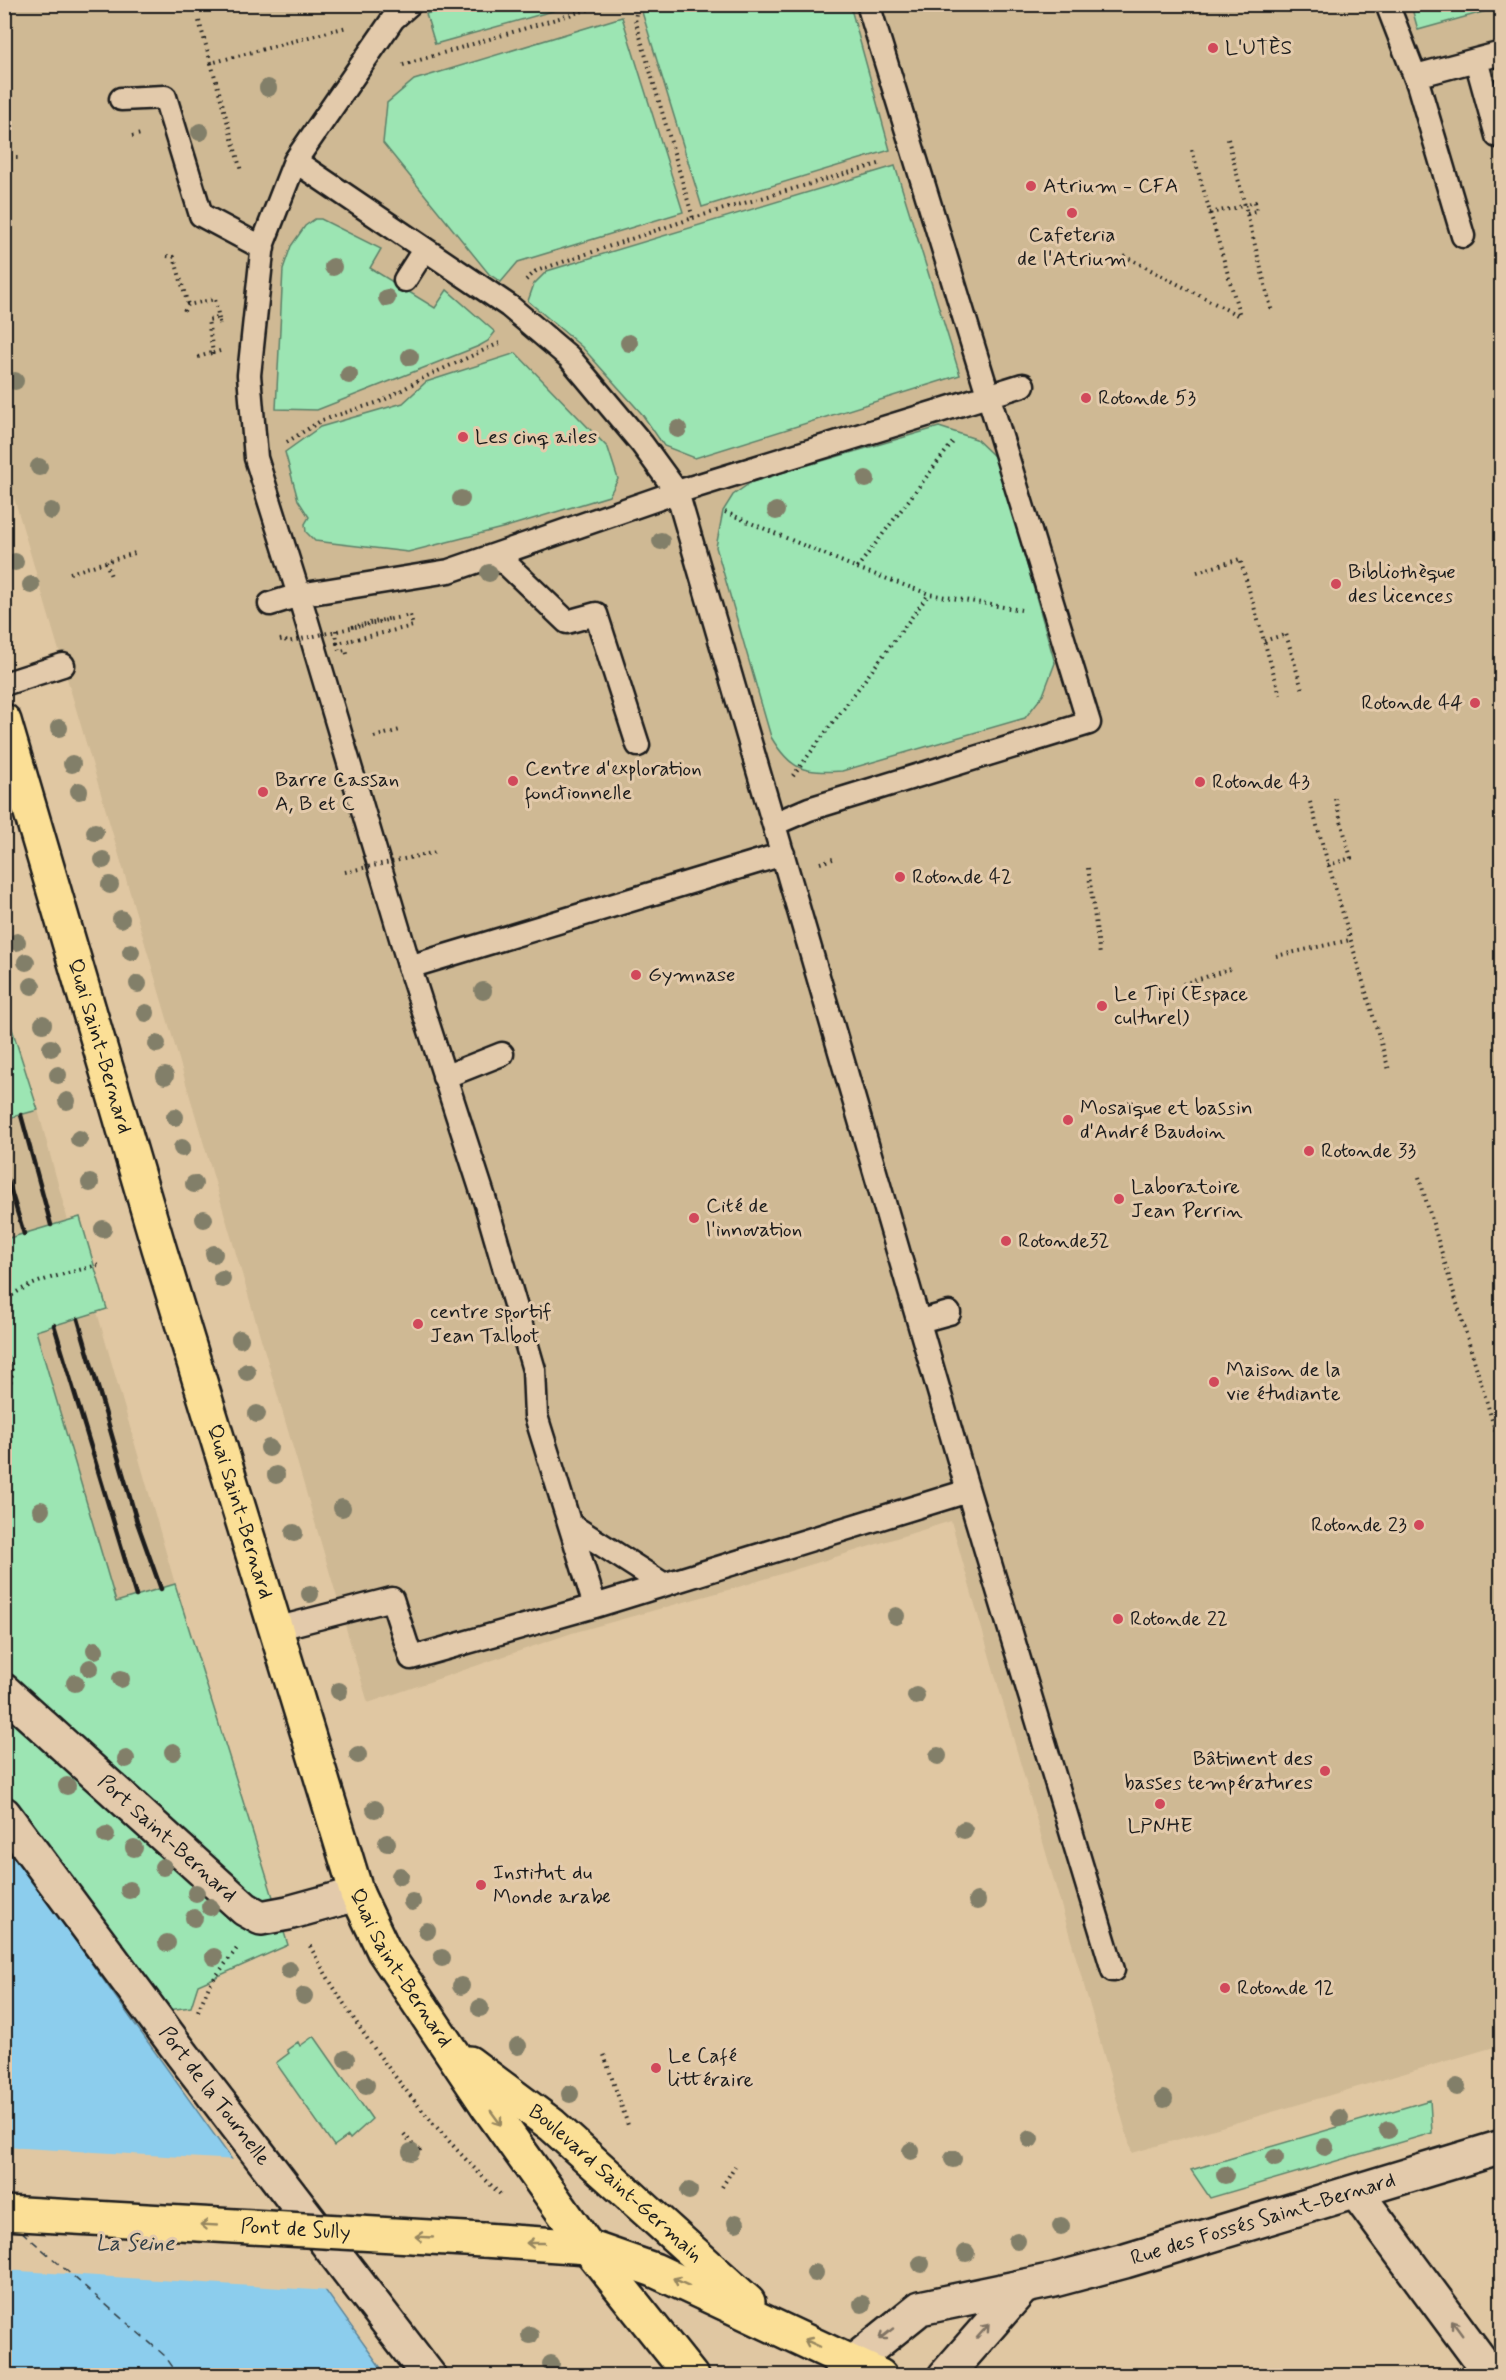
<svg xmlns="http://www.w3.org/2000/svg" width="1506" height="2380" font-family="Mynerve,sans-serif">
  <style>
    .built { fill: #cfb994 }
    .green { fill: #9ce5b3; stroke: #5c8068; stroke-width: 1.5 }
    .water { fill: #8ccded; stroke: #5f8699; stroke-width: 1.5 }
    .pier { fill: #e0c7a2 }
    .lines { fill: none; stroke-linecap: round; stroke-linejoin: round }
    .ferry { stroke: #323f46; stroke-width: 1.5; stroke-dasharray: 8 6; stroke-linecap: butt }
    .service-casing { stroke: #1c1c1c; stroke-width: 27 }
    .pedestrian-casing { stroke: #1c1c1c; stroke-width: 38 }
    .minor-casing { stroke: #1c1c1c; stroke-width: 38 }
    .tertiary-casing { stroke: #1c1c1c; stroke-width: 38 }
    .primary-casing { stroke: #1c1c1c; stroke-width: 38 }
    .path { stroke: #1c1c1c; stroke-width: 4; stroke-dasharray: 1.5 4.5; stroke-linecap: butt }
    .service { stroke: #e3caab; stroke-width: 22 }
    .pedestrian { stroke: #e3caab; stroke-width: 33 }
    .minor { stroke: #e3caab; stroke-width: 33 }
    .tertiary { stroke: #e3caab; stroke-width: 33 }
    .primary { stroke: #fbdf96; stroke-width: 33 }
    .rail { stroke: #1c1c1c; stroke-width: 4.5 }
    .primary-bridge-casing { stroke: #1c1c1c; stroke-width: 38; stroke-linecap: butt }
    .path-bridge { stroke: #1c1c1c; stroke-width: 4; stroke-dasharray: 1.5 4.5; stroke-linecap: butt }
    .primary-bridge { stroke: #fbdf96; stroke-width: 33 }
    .tree { fill: #827f69 }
    .oneway { stroke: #97875f }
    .oneway2 { stroke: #807364 }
    .poi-dot { fill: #d1495b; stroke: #e3caab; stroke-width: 2 }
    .labels { text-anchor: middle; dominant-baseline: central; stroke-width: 6; stroke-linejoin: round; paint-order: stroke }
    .poi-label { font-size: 21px; fill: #1c1c1c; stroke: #e3caab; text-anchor: start }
    .street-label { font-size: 21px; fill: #1c1c1c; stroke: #e3caab }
    .water-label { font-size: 22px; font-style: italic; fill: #323f46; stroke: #e3caab }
  </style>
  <rect width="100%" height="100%" fill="#e0c7a2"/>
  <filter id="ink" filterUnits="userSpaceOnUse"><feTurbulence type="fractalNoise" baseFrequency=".0167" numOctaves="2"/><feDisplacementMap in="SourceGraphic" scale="12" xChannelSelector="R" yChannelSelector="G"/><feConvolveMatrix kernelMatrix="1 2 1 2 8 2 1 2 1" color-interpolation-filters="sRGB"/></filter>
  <g filter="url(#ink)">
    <path class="built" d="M 5,5 L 1501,5 L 1501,2045 L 1132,2153 L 951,1521 L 742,1586 L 572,1633 L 368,1703 L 5,467 Z
      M 38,1110 L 68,1221 L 9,1238 L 4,1221 L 4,1119 Z
      M 97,1312 L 175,1584 L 116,1602 L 36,1331 Z"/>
    <path class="green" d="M 1501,4 L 1501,7 L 1418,30 L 1411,5 Z
      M 458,5 L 458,4 L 574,5 L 435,44 L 426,14 Z
      M 665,5 L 850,5 L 890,150 L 702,207 L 642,12 Z
      M 622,17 L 683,212 L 518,262 L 501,282 L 489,274 L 383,143 L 387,103 L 414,80 Z
      M 895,166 L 960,375 L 695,458 L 664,446 L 642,414 L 582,347 L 528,301 L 534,284 L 547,271 Z
      M 315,219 L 321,219 L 381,249 L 370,268 L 435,308 L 447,290 L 495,332 L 488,341 L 479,346 L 317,410 L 276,409 L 283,269 L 291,246 L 305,226 Z
      M 516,353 L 608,448 L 618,479 L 609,496 L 506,527 L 408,552 L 315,541 L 306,532 L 305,524 L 309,517 L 298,500 L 285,452 L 320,427 L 403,403 L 426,382 Z
      M 939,427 L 976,439 L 997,459 L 1055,663 L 1043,695 L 1025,718 L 842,771 C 804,773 791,771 771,737 L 716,547 L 723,511 L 733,495 L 753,481 Z
      M 5,1007 L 38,1110 L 5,1119 L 4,1008 Z
      M 80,1217 L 107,1309 L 36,1331 L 116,1602 L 175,1584 L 288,1945 L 198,1985 L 191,2007 L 168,2010 L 162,2002 L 132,2016 L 5,1841 L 4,1221 L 9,1238 Z
      M 314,2036 L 372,2119 L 350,2139 L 348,2136 L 334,2146 L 276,2063 L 289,2053 L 287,2050 L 298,2042 L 300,2046 Z
      M 1430,2100 L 1432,2133 L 1210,2198 L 1191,2170 Z"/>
    <path class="water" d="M 4,1841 L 386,2375 L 5,2375 Z"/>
    <path class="pier" d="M 5,2147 L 238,2160 L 330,2291 L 5,2270 Z"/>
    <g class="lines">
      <path class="ferry" d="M 21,2231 L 165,2356 L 179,2376"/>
      <defs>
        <path id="service" d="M 1387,4 L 1418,84 L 1463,236
          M 1476,60 L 1497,136
          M 1416,76 L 1502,53
          M 121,99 L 165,97 L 201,215 L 263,248
          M 295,161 L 393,19 L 410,4
          M 405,280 L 424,250
          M 497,555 L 567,622 L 596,614 L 638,745
          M 270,604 L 299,595 L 449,571 L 677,492 L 1023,385
          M 4,684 L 63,665
          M 774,824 L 809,809 L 1089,723 L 868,4
          M 409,967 L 783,854
          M 444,1077 L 502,1054
          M 920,1321 L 949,1313
          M 968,1491 L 595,1606 L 536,1416 L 534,1370 L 485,1201 L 412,975 L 299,595 L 256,458 L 249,375 L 263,243 L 295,161 L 509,306 L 569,357 L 642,444 L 677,492 L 968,1491 L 1113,1970
          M 571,1525 L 663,1584
          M 275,1629 L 392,1599 L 411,1658 L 595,1606"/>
        <g id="pedestrian">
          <path id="s1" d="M 4,1691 L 245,1909 L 261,1918 L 288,1913 L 357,1894"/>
          <path id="s2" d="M 4,1814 L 182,2054 L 429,2376"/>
        </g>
        <path id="minor" d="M 1356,2192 L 1492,2376"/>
        <g id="tertiary">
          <path id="s3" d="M 841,2376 L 853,2362 L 920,2308 L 1054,2280 L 1125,2261 L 1502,2147"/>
          <path d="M 945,2376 L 1023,2287"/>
        </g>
        <g id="primary">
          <path id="s4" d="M 4,721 L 159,1248 L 357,1894 L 384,1951 L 489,2108 L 588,2247 L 691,2376"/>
          <path id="s5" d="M 469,2063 L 552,2125 L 748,2302"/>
          <path d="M 483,2240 L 588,2247 L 654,2270 L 880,2376"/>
        </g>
      </defs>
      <use href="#service" class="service-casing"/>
      <use href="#pedestrian" class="pedestrian-casing"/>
      <use href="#minor" class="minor-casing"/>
      <use href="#tertiary" class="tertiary-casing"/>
      <use href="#primary" class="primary-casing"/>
      <path class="path" d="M 199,21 L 211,63 L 347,27
        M 211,63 L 241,171
        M 403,65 L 606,4
        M 132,136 L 141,134
        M 1228,139 L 1272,312
        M 1192,150 L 1240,316
        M 4,158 L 18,158
        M 1210,213 L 1239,207
        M 1247,213 L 1257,211 L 1255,202 L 1247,204
        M 693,218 L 882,163
        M 167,256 L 174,257 L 188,305
        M 1124,256 L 1239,316
        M 526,280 L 536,271 L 693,218 L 635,19 L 637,8 L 630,4
        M 184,311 L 188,305 L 215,299 L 220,324
        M 220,351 L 213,353 L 208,320 L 218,318 L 220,325
        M 198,357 L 215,352
        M 287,442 L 322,420 L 382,401 L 425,377 L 502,342
        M 725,512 L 857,568 L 929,594 L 1021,610
        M 106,562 L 111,576
        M 857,568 L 953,442
        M 1197,572 L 1240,559 L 1280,695
        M 70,573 L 135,553
        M 352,627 L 392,618
        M 352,640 L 413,626 L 410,615 L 401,617
        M 1264,641 L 1286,634 L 1302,689
        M 374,737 L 400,730
        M 793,776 L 929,594
        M 1310,802 L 1389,1070
        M 820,863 L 836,858
        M 1328,865 L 1351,858 L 1334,795
        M 1088,868 L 1100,955
        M 1276,956 L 1350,940
        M 1183,984 L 1234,968
        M 1419,1177 L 1502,1453
        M 4,1304 C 16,1283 74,1272 98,1265
        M 4,1353 C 16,1366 13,1381 4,1395
        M 310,1946 C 359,2037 426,2122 500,2194
        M 198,2011 L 210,1984 L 238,1947
        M 604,2055 L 629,2128
        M 404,2134 L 418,2151 L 421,2149
        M 722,2187 L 735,2166"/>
      <use href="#service" class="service"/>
      <use href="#pedestrian" class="pedestrian"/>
      <use href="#minor" class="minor"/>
      <use href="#tertiary" class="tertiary"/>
      <use href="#primary" class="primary"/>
      <path class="rail" d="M 21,1115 L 51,1225
        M 4,1168 L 24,1234
        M 78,1319 L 137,1522 L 161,1589
        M 54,1325 L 136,1596"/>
      <defs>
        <g id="primary-bridge">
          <path id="s6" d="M 4,2213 L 483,2240"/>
        </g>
      </defs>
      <use href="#primary-bridge" class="primary-bridge-casing"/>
      <path class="path-bridge" d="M 1239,207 L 1247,204
        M 336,630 L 337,643 L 352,640
        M 280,640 L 284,639 L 287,642 L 401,617
        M 337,643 L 339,651 L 346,650 L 348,658
        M 345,872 L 436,852"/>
      <use href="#primary-bridge" class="primary-bridge"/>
    </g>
    <g class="tree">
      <circle cx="268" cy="88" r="9"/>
      <circle cx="200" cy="132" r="9"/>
      <circle cx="333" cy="267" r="9"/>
      <circle cx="387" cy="298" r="9"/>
      <circle cx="629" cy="343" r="9"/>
      <circle cx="410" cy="357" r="9"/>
      <circle cx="349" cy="375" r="9"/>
      <circle cx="15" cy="381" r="9"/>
      <circle cx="678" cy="429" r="9"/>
      <circle cx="39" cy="467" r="9"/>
      <circle cx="866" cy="479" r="9"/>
      <circle cx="461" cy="499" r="9"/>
      <circle cx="51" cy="511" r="9"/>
      <circle cx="776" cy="511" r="9"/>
      <circle cx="661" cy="541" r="9"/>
      <circle cx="15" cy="562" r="9"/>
      <circle cx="489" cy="573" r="9"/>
      <circle cx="31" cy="585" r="9"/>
      <circle cx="59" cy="728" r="9"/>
      <circle cx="72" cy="764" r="9"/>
      <circle cx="79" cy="791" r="9"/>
      <circle cx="95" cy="832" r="9"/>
      <circle cx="103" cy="860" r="9"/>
      <circle cx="110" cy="885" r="9"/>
      <circle cx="121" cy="919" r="9"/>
      <circle cx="17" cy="942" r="9"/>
      <circle cx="131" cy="952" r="9"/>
      <circle cx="26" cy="962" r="9"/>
      <circle cx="138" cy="984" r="9"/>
      <circle cx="32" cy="986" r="9"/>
      <circle cx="483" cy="991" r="9"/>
      <circle cx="146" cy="1013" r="9"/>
      <circle cx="43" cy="1024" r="9"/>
      <circle cx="157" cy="1044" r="9"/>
      <circle cx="51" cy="1048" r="9"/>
      <circle cx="58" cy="1075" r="9"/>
      <circle cx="165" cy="1076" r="9"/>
      <circle cx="67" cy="1101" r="9"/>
      <circle cx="175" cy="1117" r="9"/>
      <circle cx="79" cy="1139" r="9"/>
      <circle cx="182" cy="1148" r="9"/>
      <circle cx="90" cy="1183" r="9"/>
      <circle cx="194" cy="1184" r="9"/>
      <circle cx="204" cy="1219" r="9"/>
      <circle cx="103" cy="1229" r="9"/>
      <circle cx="214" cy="1254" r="9"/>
      <circle cx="222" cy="1279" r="9"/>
      <circle cx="240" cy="1339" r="9"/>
      <circle cx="247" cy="1372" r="9"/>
      <circle cx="257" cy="1414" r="9"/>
      <circle cx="269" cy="1448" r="9"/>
      <circle cx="276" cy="1475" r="9"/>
      <circle cx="342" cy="1508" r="9"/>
      <circle cx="41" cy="1510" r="9"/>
      <circle cx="294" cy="1533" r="9"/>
      <circle cx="310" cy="1594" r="9"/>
      <circle cx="896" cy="1616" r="9"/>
      <circle cx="95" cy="1650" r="9"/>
      <circle cx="90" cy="1668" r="9"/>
      <circle cx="121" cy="1679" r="9"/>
      <circle cx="75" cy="1683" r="9"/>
      <circle cx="339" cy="1691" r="9"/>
      <circle cx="916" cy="1696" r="9"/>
      <circle cx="173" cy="1752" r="9"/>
      <circle cx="358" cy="1755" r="9"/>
      <circle cx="938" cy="1756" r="9"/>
      <circle cx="126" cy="1759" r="9"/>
      <circle cx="67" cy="1786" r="9"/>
      <circle cx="375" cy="1809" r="9"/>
      <circle cx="964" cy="1830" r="9"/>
      <circle cx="106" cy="1835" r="9"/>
      <circle cx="387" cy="1843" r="9"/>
      <circle cx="134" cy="1848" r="9"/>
      <circle cx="163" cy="1867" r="9"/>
      <circle cx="400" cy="1876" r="9"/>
      <circle cx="129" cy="1890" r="9"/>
      <circle cx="196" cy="1893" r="9"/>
      <circle cx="977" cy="1901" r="9"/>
      <circle cx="412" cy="1902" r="9"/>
      <circle cx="210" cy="1907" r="9"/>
      <circle cx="194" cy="1918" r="9"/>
      <circle cx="427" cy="1931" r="9"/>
      <circle cx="167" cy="1943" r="9"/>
      <circle cx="214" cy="1957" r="9"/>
      <circle cx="442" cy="1958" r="9"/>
      <circle cx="289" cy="1970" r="9"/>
      <circle cx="461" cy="1986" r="9"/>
      <circle cx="304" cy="1996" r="9"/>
      <circle cx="480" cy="2008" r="9"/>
      <circle cx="518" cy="2046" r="9"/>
      <circle cx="346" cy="2059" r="9"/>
      <circle cx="366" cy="2085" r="9"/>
      <circle cx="1457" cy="2087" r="9"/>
      <circle cx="570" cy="2094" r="9"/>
      <circle cx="1164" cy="2099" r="9"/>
      <circle cx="1340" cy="2118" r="9"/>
      <circle cx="1388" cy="2130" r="9"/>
      <circle cx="1030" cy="2139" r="9"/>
      <circle cx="1325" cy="2147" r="9"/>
      <circle cx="911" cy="2151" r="9"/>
      <circle cx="411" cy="2152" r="9"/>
      <circle cx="1275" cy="2158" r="9"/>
      <circle cx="953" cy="2159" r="9"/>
      <circle cx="1225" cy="2175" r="9"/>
      <circle cx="689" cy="2191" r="9"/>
      <circle cx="736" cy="2223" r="9"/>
      <circle cx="1061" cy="2226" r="9"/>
      <circle cx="1017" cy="2241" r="9"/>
      <circle cx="966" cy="2253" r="9"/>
      <circle cx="921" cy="2264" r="9"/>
      <circle cx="815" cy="2273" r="9"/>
      <circle cx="862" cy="2304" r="9"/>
      <circle cx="530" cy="2335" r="9"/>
      <circle cx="551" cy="2364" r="9"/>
    </g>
    <defs><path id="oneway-shaft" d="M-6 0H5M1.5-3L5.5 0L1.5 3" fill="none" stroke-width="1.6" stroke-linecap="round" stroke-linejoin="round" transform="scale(1.5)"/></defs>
    <g class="oneway">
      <use href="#oneway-shaft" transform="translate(496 2118) rotate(54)"/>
      <use href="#oneway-shaft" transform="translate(209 2225) rotate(-177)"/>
      <use href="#oneway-shaft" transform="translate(424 2237) rotate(-177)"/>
      <use href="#oneway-shaft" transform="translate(535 2243) rotate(-180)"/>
      <use href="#oneway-shaft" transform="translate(681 2282) rotate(-155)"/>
      <use href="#oneway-shaft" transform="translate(812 2343) rotate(-155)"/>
    </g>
    <g class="oneway2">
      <use href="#oneway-shaft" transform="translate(1457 2328) rotate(-126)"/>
      <use href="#oneway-shaft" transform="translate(983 2331) rotate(-48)"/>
      <use href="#oneway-shaft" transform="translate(886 2334) rotate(142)"/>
    </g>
  </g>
  <g class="poi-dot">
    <circle cx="1213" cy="48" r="6"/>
    <circle cx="1031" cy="186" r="6"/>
    <circle cx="1072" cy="213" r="6"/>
    <circle cx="1086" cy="398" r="6"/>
    <circle cx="463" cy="437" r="6"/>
    <circle cx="1336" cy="584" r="6"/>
    <circle cx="1475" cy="703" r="6"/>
    <circle cx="513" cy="781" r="6"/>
    <circle cx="1200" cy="782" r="6"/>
    <circle cx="263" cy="792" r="6"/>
    <circle cx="900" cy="877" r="6"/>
    <circle cx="636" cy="975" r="6"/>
    <circle cx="1102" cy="1006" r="6"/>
    <circle cx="1068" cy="1120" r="6"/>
    <circle cx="1309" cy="1151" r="6"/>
    <circle cx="1119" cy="1199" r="6"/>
    <circle cx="694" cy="1218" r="6"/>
    <circle cx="1006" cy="1241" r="6"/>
    <circle cx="418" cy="1324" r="6"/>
    <circle cx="1214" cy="1382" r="6"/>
    <circle cx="1419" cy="1525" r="6"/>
    <circle cx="1118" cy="1619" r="6"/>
    <circle cx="1325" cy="1771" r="6"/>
    <circle cx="1160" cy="1804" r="6"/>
    <circle cx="481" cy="1885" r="6"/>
    <circle cx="1225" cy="1988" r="6"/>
    <circle cx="656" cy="2068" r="6"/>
  </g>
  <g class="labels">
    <g class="poi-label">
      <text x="1225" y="48">L'UTÈS</text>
      <text x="1043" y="186">Atrium - CFA</text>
      <text x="1072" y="235" text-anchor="middle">Cafeteria<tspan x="1072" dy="24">de l'Atrium</tspan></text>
      <text x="1098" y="398">Rotonde 53</text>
      <text x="475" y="437">Les cinq ailes</text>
      <text x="1348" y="572">Bibliothèque<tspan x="1348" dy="24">des licences</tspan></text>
      <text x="1463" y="703" text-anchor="end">Rotonde 44</text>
      <text x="525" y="769">Centre d'exploration<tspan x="525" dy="24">fonctionnelle</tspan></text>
      <text x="275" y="780">Barre Cassan<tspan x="275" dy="24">A, B et C</tspan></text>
      <text x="1212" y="782">Rotonde 43</text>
      <text x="912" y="877">Rotonde 42</text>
      <text x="648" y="975">Gymnase</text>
      <text x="1114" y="994">Le Tipi (Espace<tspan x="1114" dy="24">culturel)</tspan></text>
      <text x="1080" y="1108">Mosaïque et bassin<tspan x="1080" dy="24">d'André Baudoin</tspan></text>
      <text x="1321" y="1151">Rotonde 33</text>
      <text x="1131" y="1187">Laboratoire<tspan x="1131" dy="24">Jean Perrin</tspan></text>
      <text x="706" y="1206">Cité de<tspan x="706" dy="24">l'innovation</tspan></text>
      <text x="1018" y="1241">Rotonde32</text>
      <text x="430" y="1312">centre sportif<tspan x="430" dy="24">Jean Talbot</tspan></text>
      <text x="1226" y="1370">Maison de la<tspan x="1226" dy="24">vie étudiante</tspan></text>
      <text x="1407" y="1525" text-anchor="end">Rotonde 23</text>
      <text x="1130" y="1619">Rotonde 22</text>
      <text x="1313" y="1759" text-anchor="end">Bâtiment des<tspan x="1313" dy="24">basses températures</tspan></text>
      <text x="1160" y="1826" text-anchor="middle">LPNHE</text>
      <text x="493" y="1873">Institut du<tspan x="493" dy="24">Monde arabe</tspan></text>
      <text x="1237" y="1988">Rotonde 12</text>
      <text x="668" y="2056">Le Café<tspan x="668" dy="24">littéraire</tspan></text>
    </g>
    <g class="street-label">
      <text stroke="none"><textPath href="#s4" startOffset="339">Quai Saint-Bernard</textPath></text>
      <text stroke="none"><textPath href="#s4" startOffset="825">Quai Saint-Bernard</textPath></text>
      <text stroke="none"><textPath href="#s1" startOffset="220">Port Saint-Bernard</textPath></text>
      <text stroke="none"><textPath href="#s4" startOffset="1311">Quai Saint-Bernard</textPath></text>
      <text stroke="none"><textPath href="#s2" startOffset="352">Port de la Tournelle</textPath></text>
      <text stroke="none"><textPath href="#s5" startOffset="190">Boulevard Saint-Germain</textPath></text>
      <text stroke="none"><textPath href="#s3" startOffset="459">Rue des Fossés Saint-Bernard</textPath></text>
      <text stroke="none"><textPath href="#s6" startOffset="292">Pont de Sully</textPath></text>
    </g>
    <g class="water-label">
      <text x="135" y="2244">La Seine</text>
    </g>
  </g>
  <rect width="1506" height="2380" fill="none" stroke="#e3caab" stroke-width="24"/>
  <rect x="12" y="12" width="1482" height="2356" fill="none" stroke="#1c1c1c" stroke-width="2" filter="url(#ink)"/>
</svg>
